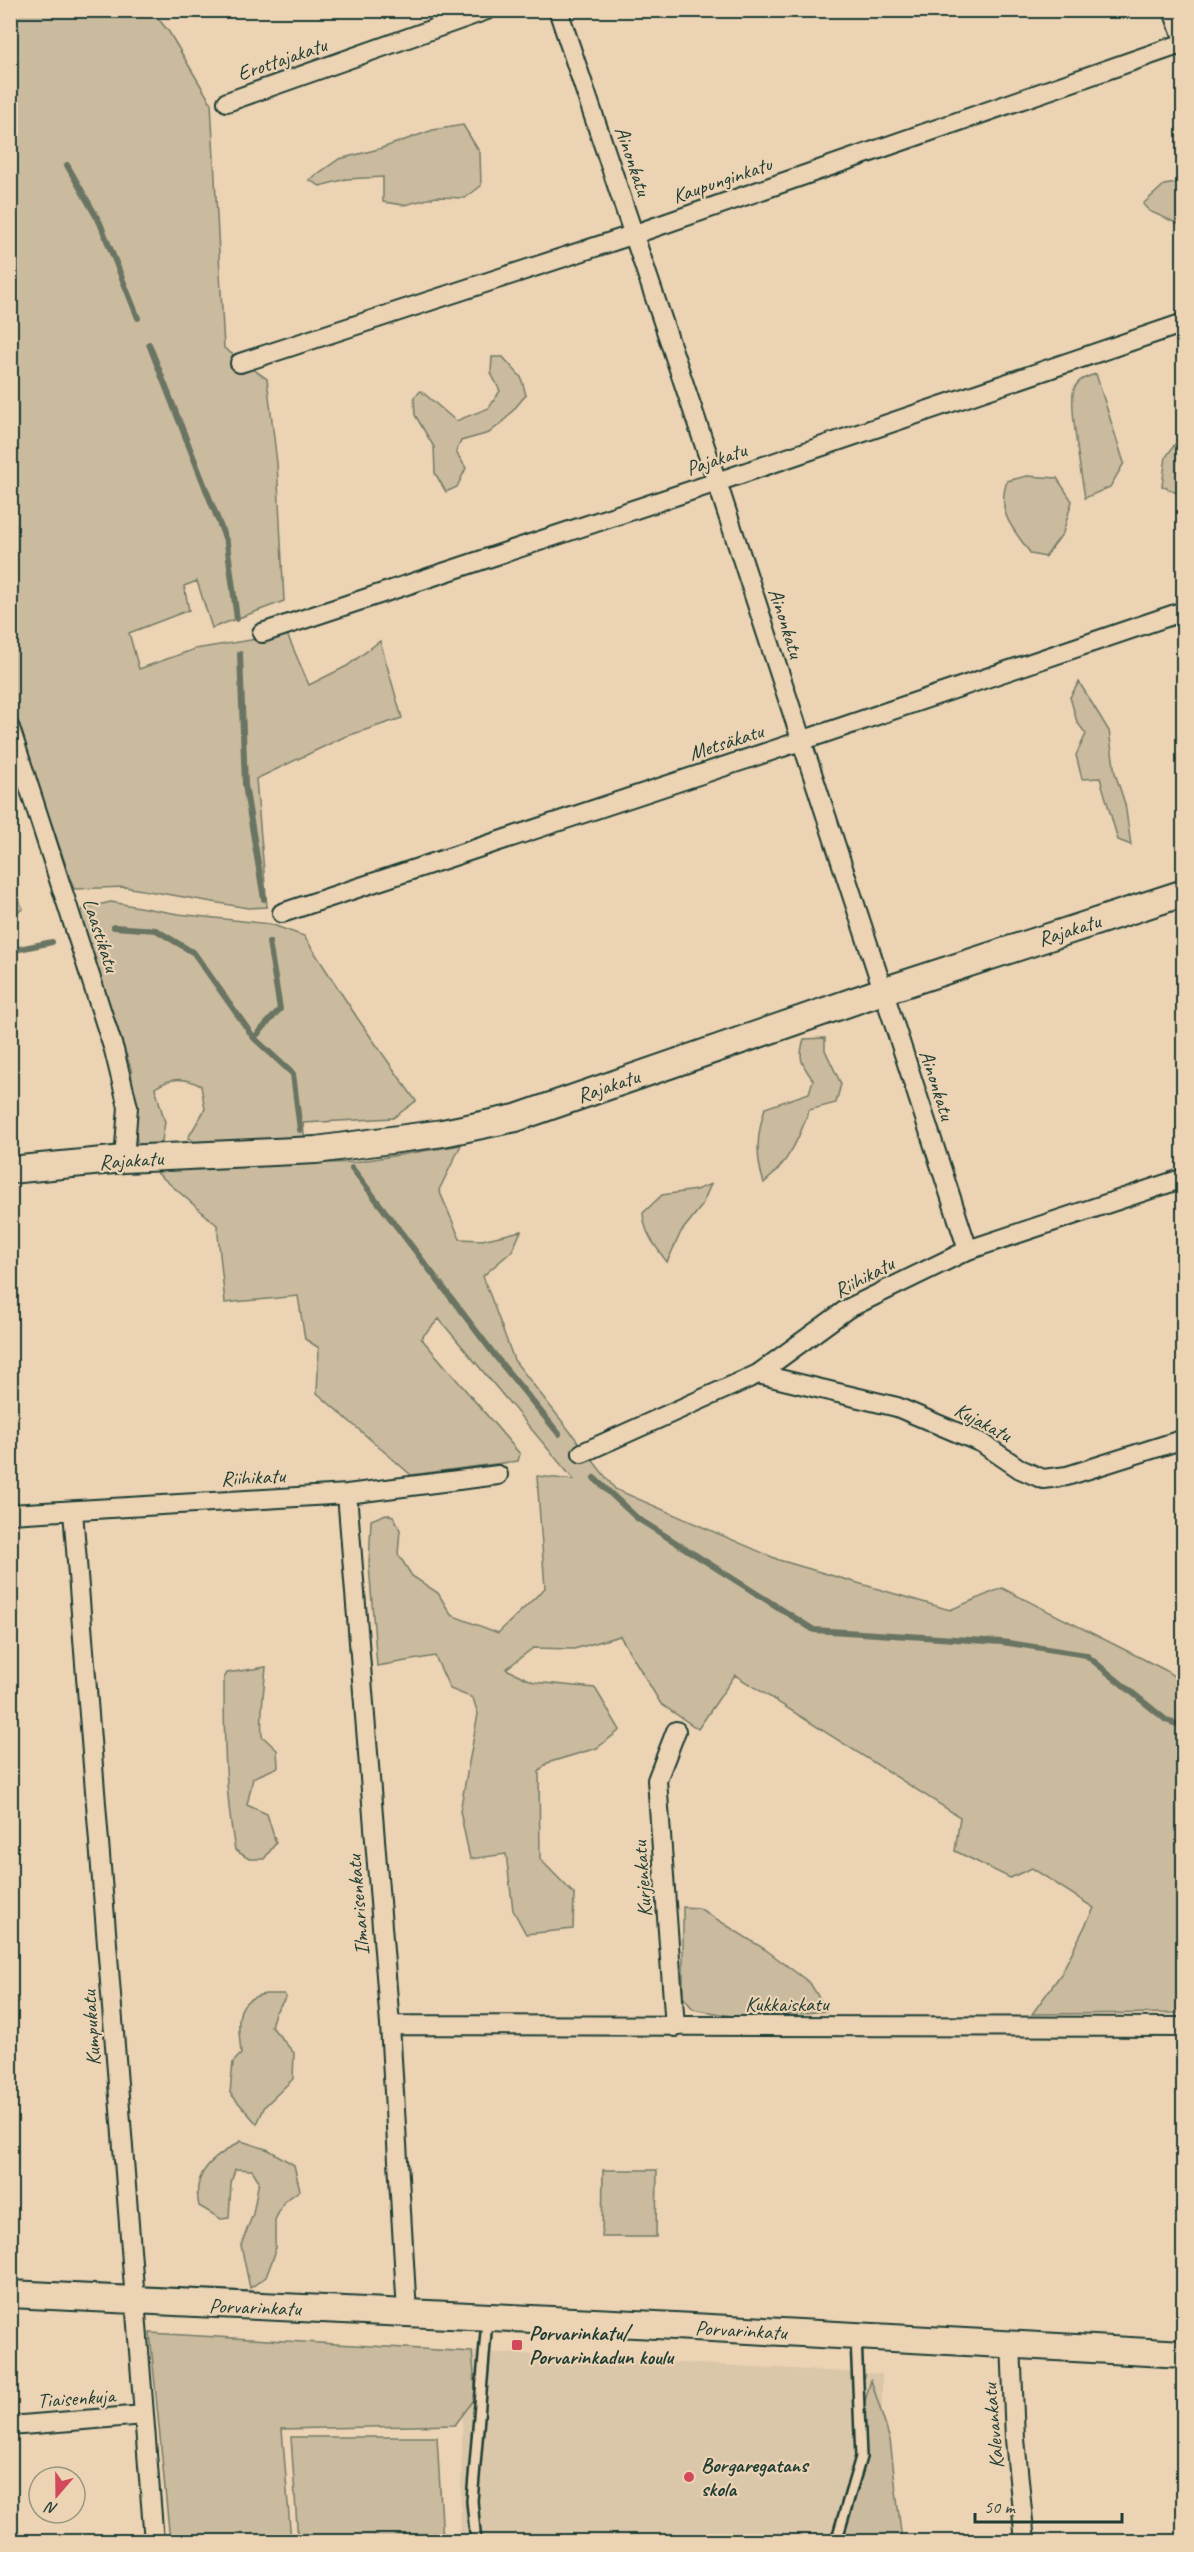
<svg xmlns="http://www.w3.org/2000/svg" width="1194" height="2552" font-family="Caveat,sans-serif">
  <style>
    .built { fill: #dac6a8 }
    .green { fill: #caba9e; stroke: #747c69; stroke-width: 1.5 }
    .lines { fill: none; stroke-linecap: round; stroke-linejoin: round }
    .stream { stroke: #697462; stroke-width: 6 }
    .lane-casing { stroke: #1f3d34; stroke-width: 14 }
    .street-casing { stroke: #1f3d34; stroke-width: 22 }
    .secondary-casing { stroke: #1f3d34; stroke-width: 30 }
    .lane { stroke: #ebd3b3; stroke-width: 9 }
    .street { stroke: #ebd3b3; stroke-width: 18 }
    .secondary { stroke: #ebd3b3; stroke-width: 26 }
    .poi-dot { fill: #d1495b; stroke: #ebd3b3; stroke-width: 2 }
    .labels { text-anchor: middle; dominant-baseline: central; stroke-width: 4.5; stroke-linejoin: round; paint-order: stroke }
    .street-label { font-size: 21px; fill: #1f3d34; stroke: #ebd3b3 }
    .poi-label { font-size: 21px; font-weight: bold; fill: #1f3d34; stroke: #ebd3b3; text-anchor: start }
  </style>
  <rect width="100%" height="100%" fill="#ebd3b3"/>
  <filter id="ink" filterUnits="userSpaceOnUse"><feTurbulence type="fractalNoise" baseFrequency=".0167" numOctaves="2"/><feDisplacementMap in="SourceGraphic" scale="12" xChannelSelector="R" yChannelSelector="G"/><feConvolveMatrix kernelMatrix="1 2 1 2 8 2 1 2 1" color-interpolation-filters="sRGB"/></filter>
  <g filter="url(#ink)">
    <path class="built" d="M 464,2351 L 882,2374 L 882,2541 L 460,2542 Z"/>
    <path class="green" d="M 10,11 L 152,11 L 169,32 L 211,103 L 224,348 L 267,379 L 277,463 L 284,601 L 212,628 L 197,581 L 184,586 L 189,610 L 129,633 L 139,669 L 195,649 L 287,634 L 309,685 L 347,666 L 380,641 L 402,718 L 344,737 L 256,779 L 267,907 L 248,908 L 125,887 L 74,889 L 11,706 Z
      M 463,125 L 480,153 L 481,186 L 465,198 L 436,197 L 404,205 L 383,202 L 383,177 L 346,179 L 320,186 L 309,180 L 339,159 L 379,149 L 433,130 Z
      M 1183,182 L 1183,226 L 1149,211 L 1143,204 L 1164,185 Z
      M 492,357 L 503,357 L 521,377 L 526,395 L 504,421 L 489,433 L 461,441 L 456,452 L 466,468 L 457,487 L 446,492 L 435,473 L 434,447 L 415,415 L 414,397 L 421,391 L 456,421 L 489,408 L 500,391 L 491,373 Z
      M 1096,374 L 1124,463 L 1110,487 L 1085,498 C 1082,478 1068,403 1074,389 C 1078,379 1087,377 1096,374 Z
      M 1175,444 L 1183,444 L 1183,496 L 1162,486 L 1166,457 Z
      M 1027,476 L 1057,478 L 1072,501 L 1063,533 L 1045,557 L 1031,554 C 1013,528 996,514 1007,481 Z
      M 1079,682 L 1109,731 L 1115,773 L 1125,804 L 1131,845 L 1118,840 L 1100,778 L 1082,779 L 1076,755 L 1086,734 L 1077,722 L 1070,697 Z
      M 11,884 L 23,909 L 11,915 L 10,915 Z
      M 111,902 L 178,914 L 270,924 L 304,936 L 358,1019 L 416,1101 L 393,1118 L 303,1123 L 307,1164 L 355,1162 L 461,1145 L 439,1190 L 460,1239 L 482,1240 L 521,1231 L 512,1251 L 483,1276 L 514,1360 L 615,1489 L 779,1560 L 950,1610 L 1002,1588 L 1165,1670 L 1183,1683 L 1183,2013 L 1032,2014 L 1061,1974 L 1094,1908 L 1032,1868 L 1010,1878 L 955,1851 L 960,1817 L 735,1675 L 698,1729 L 661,1704 L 620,1636 L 574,1649 L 533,1648 L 506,1669 L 534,1682 L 595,1688 L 620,1730 L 597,1748 L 547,1763 L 539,1772 L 540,1859 L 574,1894 L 573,1929 L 526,1934 L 513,1910 L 506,1854 L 470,1859 L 460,1811 L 478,1714 L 473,1698 L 450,1689 L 435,1656 L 377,1666 L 369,1565 L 371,1520 L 386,1514 L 393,1516 L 400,1530 L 398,1554 L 412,1576 L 438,1593 L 451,1615 L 498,1633 L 545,1588 L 537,1476 L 574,1480 L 439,1319 L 421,1338 L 520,1454 L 518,1461 L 411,1475 L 317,1393 L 319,1348 L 305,1339 L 298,1296 L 225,1303 L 217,1225 L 155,1171 L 253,1163 L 196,1143 L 188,1138 L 205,1109 L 201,1086 C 184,1076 170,1078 155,1088 L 165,1122 L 161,1147 L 146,1149 L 137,1142 L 131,1069 L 80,915 L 84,908 Z
      M 825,1038 L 825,1050 L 841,1084 L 836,1103 L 809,1110 C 799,1139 788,1163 764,1183 C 755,1156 757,1134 765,1108 L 809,1093 L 813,1080 C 801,1063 798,1059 804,1039 Z
      M 711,1184 L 701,1207 L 681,1232 L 667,1262 C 655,1246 644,1233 643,1213 L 662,1195 L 696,1190 Z
      M 266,1667 C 264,1690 260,1713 262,1736 L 277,1750 L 278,1767 L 253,1778 L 247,1805 L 267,1814 L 276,1843 L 264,1859 L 249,1859 L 235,1850 C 225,1793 224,1735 224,1678 L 227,1673 Z
      M 683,1907 L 699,1908 L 766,1950 L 810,1983 L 827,2011 L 743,2018 L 693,2009 L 683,1997 Z
      M 266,1994 L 284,1994 L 286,1997 L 275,2013 L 271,2026 L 294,2053 L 293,2079 L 265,2106 L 257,2124 L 230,2093 L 233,2062 L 241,2054 C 239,2026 231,1999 266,1994 Z
      M 241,2141 L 269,2150 L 294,2165 L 300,2190 L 284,2202 L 275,2220 L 275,2253 L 266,2277 L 250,2288 L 241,2245 L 253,2214 L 259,2181 L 252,2170 L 235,2169 L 231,2183 L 229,2218 L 221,2219 L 199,2206 C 191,2171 214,2158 241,2141 Z
      M 603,2170 L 657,2170 L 656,2237 L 602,2237 Z
      M 150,2333 L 472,2352 L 476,2397 L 455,2425 L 282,2429 L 291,2541 L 170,2541 Z
      M 871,2380 L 890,2440 L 902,2541 L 842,2542 L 861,2480 L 863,2408 Z
      M 291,2437 L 437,2437 L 443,2541 L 298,2541 Z"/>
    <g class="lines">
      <path class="stream" d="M 67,165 L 100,223 L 138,318
        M 149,344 L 227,543 L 237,619
        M 240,654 L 245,785 L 264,899
        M 114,927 L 156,930 L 194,953 L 254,1038 L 293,1074 L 300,1130
        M 10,951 L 52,942
        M 254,1038 L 280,1009 L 269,942
        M 352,1168 L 500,1362 L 559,1434
        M 594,1478 L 637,1518 L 814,1630 L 1002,1642 L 1086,1655 L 1166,1720 L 1184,1727"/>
      <defs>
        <path id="lane" d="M 476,2542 L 472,2501 L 487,2320
          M 836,2542 L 861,2457 L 856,2338"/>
        <path id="street" d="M 558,10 L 717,482 L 968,1250
          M 227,102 L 487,10
          M 240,363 L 635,234 L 1184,43
          M 262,633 L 717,482 L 1184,323
          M 10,728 L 114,1050 L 128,1107 L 124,1159
          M 282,913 L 801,741 L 1184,611
          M 758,1374 L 897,1407 L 982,1443 L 1020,1469 L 1043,1479 L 1067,1476 L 1184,1439
          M 582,1453 L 758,1374 L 847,1309 L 968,1250 L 1184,1178
          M 347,1494 L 390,2025 L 407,2313
          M 73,1511 L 154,2542
          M 10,1514 L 347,1494 L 498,1475
          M 390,2025 L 1184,2027
          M 675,2027 L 657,1780 L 676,1731
          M 1011,2343 L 1015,2439 L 1025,2542
          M 10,2426 L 144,2415"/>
        <path id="secondary" d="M 1177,10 L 1184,29
          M 10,1170 L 124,1159 L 316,1150 L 443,1133 L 516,1118 L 883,991 L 1184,893
          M 10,2294 L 656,2325 L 1184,2354"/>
      </defs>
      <use href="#lane" class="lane-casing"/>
      <use href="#street" class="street-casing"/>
      <use href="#secondary" class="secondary-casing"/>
      <use href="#lane" class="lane"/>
      <use href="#street" class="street"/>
      <use href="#secondary" class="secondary"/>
    </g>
  </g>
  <g class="poi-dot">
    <rect x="511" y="2339" width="12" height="12" rx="3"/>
    <circle cx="689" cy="2477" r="6"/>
  </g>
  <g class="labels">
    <g class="street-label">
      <text transform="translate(282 59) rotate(-19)">Erottajakatu</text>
      <text transform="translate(633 161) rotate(71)">Ainonkatu</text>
      <text transform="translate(722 180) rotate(-19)">Kaupunginkatu</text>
      <text transform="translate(716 459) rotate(-19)">Pajakatu</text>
      <text transform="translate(786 623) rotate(72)">Ainonkatu</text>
      <text transform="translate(726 742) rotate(-18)">Metsäkatu</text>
      <text transform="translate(1069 930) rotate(-18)">Rajakatu</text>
      <text transform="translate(101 935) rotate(72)">Laastikatu</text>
      <text transform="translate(937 1085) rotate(72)">Ainonkatu</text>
      <text transform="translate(608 1086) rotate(-19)">Rajakatu</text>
      <text transform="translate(131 1160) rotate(-4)">Rajakatu</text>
      <text transform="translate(864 1277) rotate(-28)">Riihikatu</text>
      <text transform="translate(983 1422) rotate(28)">Kujakatu</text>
      <text transform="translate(253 1477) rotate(-3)">Riihikatu</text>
      <text transform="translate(642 1879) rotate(-94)">Kurjenkatu</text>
      <text transform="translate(358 1905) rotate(-95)">Ilmarisenkatu</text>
      <text x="787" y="2004">Kukkaiskatu</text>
      <text transform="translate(91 2028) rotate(-94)">Kumpukatu</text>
      <text transform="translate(255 2307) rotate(2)">Porvarinkatu</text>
      <text transform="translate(741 2330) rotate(3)">Porvarinkatu</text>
      <text transform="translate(76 2398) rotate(-4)">Tiaisenkuja</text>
      <text transform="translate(993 2426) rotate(-95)">Kalevankatu</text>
    </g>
    <g class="poi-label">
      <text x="529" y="2333">Porvarinkatu/<tspan x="529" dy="24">Porvarinkadun koulu</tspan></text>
      <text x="701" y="2465">Borgaregatans<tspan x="701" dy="24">skola</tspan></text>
    </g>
  </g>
  <rect width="1194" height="2552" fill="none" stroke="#ebd3b3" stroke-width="36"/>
  <rect x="18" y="18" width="1158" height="2516" fill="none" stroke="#1f3d34" stroke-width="2" filter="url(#ink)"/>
  <g transform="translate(57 2495) rotate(200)"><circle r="28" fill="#ebd3b3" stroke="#999780" stroke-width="1.5"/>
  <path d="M0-4.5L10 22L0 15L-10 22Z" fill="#d1495b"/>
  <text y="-9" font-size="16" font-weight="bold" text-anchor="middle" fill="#1f3d34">N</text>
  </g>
  <path d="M975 2513v9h147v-9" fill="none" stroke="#1f3d34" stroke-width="3"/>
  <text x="984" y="2513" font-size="18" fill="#1f3d34" stroke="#ebd3b3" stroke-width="4.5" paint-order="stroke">50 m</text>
</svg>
